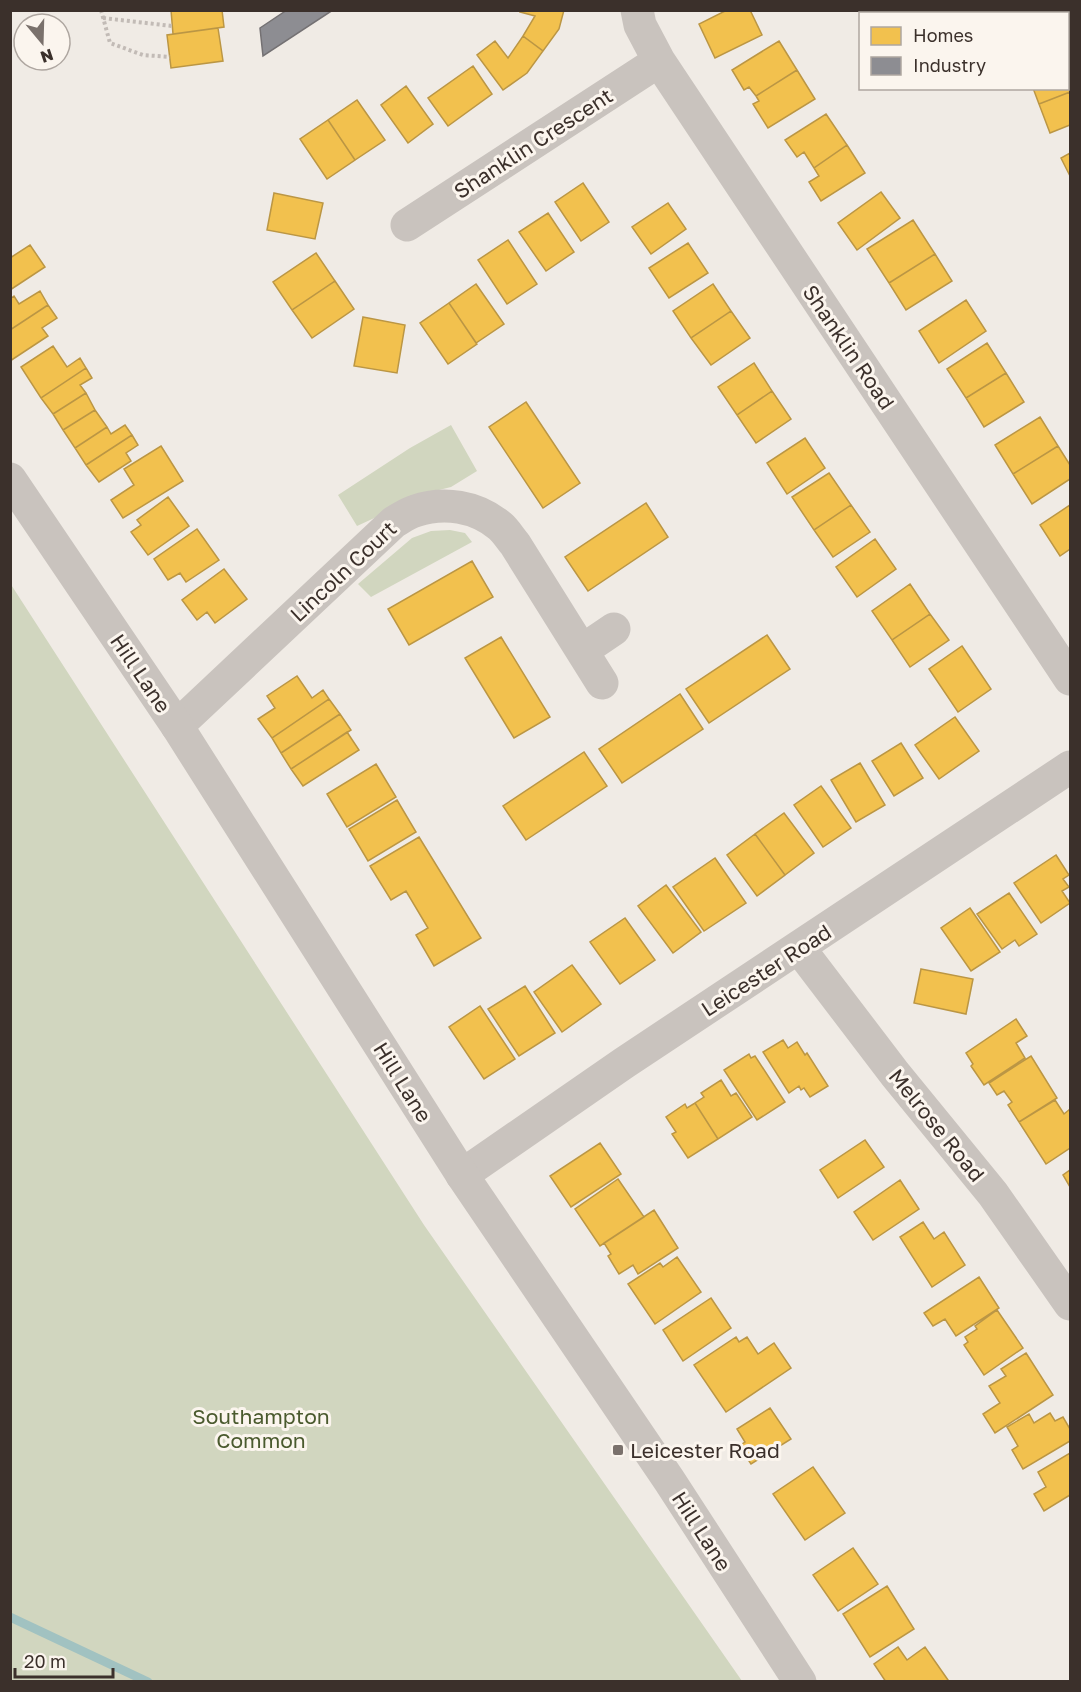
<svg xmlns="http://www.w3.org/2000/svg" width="1081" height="1692" font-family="'Golos Text',sans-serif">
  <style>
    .green { fill: #d1d6bf }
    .homes { fill: #f2c14e; stroke: #bb9644; stroke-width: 1.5 }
    .industry { fill: #8d8d92; stroke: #747173; stroke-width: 1.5 }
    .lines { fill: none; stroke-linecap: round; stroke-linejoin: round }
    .stream { stroke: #a1c2c1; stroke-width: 9 }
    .path { stroke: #c2bbb6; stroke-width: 4; stroke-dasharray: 3 3; stroke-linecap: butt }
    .minor { stroke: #c9c3be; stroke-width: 33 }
    .tertiary { stroke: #c9c3be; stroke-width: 33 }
    .poi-dot { fill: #7a716c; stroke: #fbf5ee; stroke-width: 2 }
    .labels { text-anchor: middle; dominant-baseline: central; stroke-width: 6; stroke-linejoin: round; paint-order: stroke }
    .street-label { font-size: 21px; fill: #3b302b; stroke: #fbf5ee }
    .park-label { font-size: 21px; fill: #4a5a2e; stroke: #fbf5ee }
    .poi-label { font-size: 21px; fill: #3b302b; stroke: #fbf5ee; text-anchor: start }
  </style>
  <rect width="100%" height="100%" fill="#f0ebe5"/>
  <path class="green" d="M 451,425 L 477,471 L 451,487 L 431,492 L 357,526 L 338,495 L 410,448 Z
    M 450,530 L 465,533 L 472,542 L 371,597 L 358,584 L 412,538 L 431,531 Z
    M 10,583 L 424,1225 L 742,1681 L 11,1681 Z"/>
  <path class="homes" d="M 171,10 L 222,10 L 224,27 L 173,34 Z
    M 521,10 L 564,10 L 559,29 L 543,51 L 523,36 L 535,16 L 520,12 Z
    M 727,10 L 750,10 L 762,35 L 715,58 L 699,24 Z
    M 1015,10 L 1050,10 L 1050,12 L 1070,10 L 1070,32 L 1068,33 L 1068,14 L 1009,14 L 1009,12 Z
    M 218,28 L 223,61 L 171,68 L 167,35 Z
    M 523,36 L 543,51 L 527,73 L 503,90 L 477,55 L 495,41 L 508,58 Z
    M 779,41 L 797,70 L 756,96 L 749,87 L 744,90 L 732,70 Z
    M 1070,56 L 1070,92 L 1039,104 L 1033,88 L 1068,88 L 1068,57 Z
    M 473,66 L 492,94 L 448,126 L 428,98 Z
    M 797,70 L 815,99 L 768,128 L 753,104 L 759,101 L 756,96 Z
    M 406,86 L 433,124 L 408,143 L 381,105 Z
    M 1070,92 L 1070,125 L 1050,133 L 1039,104 Z
    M 357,100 L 385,140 L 355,160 L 328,120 Z
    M 826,114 L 847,145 L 814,168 L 804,152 L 797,157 L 785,140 Z
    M 328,120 L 355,160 L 327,179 L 300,139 Z
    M 847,145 L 865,173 L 821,201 L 809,182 L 819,176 L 814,168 Z
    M 1070,153 L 1070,176 L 1061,158 Z
    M 583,183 L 609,222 L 581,241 L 555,202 Z
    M 881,192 L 900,218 L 857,250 L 838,223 Z
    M 274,193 L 323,203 L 315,239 L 267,230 Z
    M 668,203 L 686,229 L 651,254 L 632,227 Z
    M 548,213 L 574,252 L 546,271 L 519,232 Z
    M 913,220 L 935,254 L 889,283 L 867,249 Z
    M 508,240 L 537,284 L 507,304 L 478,260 Z
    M 688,243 L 708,273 L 669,298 L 649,268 Z
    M 30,245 L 45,267 L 10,290 L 10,258 Z
    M 316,253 L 335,281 L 292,310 L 273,282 Z
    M 935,254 L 952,281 L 906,310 L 889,283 Z
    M 335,281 L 354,309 L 312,338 L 292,310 Z
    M 476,284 L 504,324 L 476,343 L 449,303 Z
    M 713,284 L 731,311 L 691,338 L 673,311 Z
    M 40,291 L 48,305 L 10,330 L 10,299 L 14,296 L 19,304 Z
    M 966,300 L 986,331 L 939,363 L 919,331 Z
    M 449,303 L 477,344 L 448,364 L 420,323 Z
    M 48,305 L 57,318 L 42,328 L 48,336 L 10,361 L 10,330 Z
    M 731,311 L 750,338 L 711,365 L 691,338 Z
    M 363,317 L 405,325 L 397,373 L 354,366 Z
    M 987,343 L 1006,373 L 966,398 L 947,369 Z
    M 53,346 L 67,367 L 80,358 L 86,368 L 41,398 L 21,367 Z
    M 754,363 L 772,391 L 737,415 L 718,387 Z
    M 86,368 L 92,378 L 80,385 L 86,393 L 53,414 L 41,398 Z
    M 1006,373 L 1024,402 L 984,427 L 966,398 Z
    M 772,391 L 791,419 L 756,443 L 737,415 Z
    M 86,393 L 95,410 L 63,430 L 53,414 Z
    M 526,402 L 580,483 L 543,508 L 489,427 Z
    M 95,410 L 107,427 L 75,448 L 63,430 Z
    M 1040,417 L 1058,446 L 1013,474 L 995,445 Z
    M 125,425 L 132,435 L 86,465 L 75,448 L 107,427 L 111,434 Z
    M 132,435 L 138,445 L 126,453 L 131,461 L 99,482 L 86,465 Z
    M 805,438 L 825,468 L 787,494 L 767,463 Z
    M 161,446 L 183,481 L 123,518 L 111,500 L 134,485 L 124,469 Z
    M 1058,446 L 1070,465 L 1070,479 L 1032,504 L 1013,474 Z
    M 829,473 L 851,505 L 814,530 L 792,497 Z
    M 168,497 L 189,526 L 148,555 L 131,532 L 141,525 L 137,520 Z
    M 646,503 L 668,537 L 588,591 L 565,557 Z
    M 851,505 L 870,532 L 833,557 L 814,530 Z
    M 1070,505 L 1070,549 L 1060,556 L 1040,525 Z
    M 197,529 L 219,560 L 186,582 L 180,573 L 168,580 L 154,559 Z
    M 875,539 L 896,569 L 857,597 L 836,567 Z
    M 472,561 L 493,597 L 409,645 L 388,609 Z
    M 224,569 L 247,599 L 215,623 L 207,612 L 197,620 L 182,600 Z
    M 910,584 L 930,614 L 892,640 L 872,611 Z
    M 930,614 L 949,640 L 910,667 L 892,640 Z
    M 767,635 L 790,669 L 709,723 L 686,689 Z
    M 501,637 L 550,717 L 514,738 L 465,658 Z
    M 962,646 L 991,689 L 958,712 L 929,669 Z
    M 297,676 L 312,698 L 323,690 L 329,699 L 272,738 L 258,719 L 275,708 L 267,696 Z
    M 680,694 L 703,729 L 622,783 L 599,749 Z
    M 329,699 L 340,714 L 281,753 L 272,738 Z
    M 340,714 L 351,730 L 291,769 L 281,753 Z
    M 955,717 L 979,751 L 939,779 L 915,745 Z
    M 347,732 L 359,750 L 303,786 L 291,769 Z
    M 901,743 L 923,778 L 894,796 L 872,761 Z
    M 584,752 L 607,786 L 526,840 L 503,806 Z
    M 860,763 L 885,805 L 856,822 L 831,780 Z
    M 376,764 L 396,797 L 347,827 L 327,794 Z
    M 821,786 L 851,828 L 823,847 L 794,805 Z
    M 397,800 L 416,832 L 368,861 L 349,829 Z
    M 784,813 L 814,853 L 785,875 L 755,834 Z
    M 755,834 L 785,875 L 757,896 L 727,855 Z
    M 419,837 L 481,938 L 434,966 L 416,935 L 428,928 L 406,891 L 391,900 L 370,866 Z
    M 1056,855 L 1069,875 L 1063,879 L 1069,887 L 1062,891 L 1070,903 L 1041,923 L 1014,883 Z
    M 715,858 L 746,903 L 704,931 L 673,887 Z
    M 666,885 L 701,932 L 673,953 L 638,906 Z
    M 1009,893 L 1037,934 L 1019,946 L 1015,940 L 1002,949 L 977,914 Z
    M 970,908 L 1000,952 L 971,971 L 941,928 Z
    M 625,918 L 655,960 L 620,984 L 590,942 Z
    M 572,965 L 601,1004 L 562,1032 L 534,992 Z
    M 921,969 L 973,979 L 966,1014 L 914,1003 Z
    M 525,986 L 555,1033 L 519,1056 L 488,1009 Z
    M 480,1006 L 515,1059 L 484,1079 L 449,1027 Z
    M 1016,1019 L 1027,1036 L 1016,1043 L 1025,1058 L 984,1085 L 971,1066 L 973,1064 L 966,1053 Z
    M 783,1040 L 788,1048 L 797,1042 L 805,1055 L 807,1053 L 828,1086 L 810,1097 L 804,1088 L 801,1090 L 799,1086 L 789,1093 L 763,1052 Z
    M 749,1054 L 751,1058 L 755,1056 L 785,1102 L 757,1120 L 724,1070 Z
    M 1031,1056 L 1057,1098 L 1019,1122 L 1008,1105 L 1012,1102 L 1004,1091 L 997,1095 L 989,1083 Z
    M 721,1080 L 731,1096 L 736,1093 L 752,1117 L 718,1139 L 695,1103 L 704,1097 L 701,1093 Z
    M 1055,1100 L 1064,1114 L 1070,1109 L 1070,1148 L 1046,1164 L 1019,1122 Z
    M 695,1103 L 718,1139 L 688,1158 L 672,1134 L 676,1132 L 666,1117 L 685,1104 L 687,1108 Z
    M 865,1140 L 884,1167 L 838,1198 L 820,1170 Z
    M 600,1143 L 621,1174 L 571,1207 L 550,1176 Z
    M 1070,1170 L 1070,1187 L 1063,1175 Z
    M 618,1179 L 644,1217 L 600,1246 L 575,1209 Z
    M 900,1180 L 919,1209 L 873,1240 L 854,1212 Z
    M 654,1210 L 678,1248 L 638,1274 L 633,1265 L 619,1274 L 608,1256 L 611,1254 L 604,1243 Z
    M 923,1222 L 934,1239 L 944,1232 L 965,1265 L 932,1287 L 900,1237 Z
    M 677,1257 L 701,1292 L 655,1324 L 628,1284 L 660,1263 L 663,1267 Z
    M 979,1277 L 999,1308 L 956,1336 L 945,1319 L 933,1326 L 924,1313 Z
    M 711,1298 L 731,1328 L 683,1361 L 663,1330 Z
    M 997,1310 L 1023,1348 L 984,1375 L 964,1345 L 968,1342 L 965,1337 L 977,1329 L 975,1326 Z
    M 736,1337 L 739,1342 L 747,1337 L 758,1354 L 774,1343 L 791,1368 L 726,1412 L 694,1365 Z
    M 1026,1353 L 1053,1395 L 995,1433 L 983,1414 L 1000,1403 L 989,1386 L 1006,1376 L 1001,1369 Z
    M 770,1408 L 791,1439 L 751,1464 L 739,1446 L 745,1442 L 737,1429 Z
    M 1050,1413 L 1055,1421 L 1063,1417 L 1070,1429 L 1070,1441 L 1023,1469 L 1012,1450 L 1018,1446 L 1007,1427 L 1029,1414 L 1034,1423 Z
    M 1070,1453 L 1070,1495 L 1044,1511 L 1034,1494 L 1046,1487 L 1038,1472 Z
    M 813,1467 L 845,1513 L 805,1540 L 773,1494 Z
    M 853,1548 L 878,1584 L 838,1611 L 813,1575 Z
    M 887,1586 L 914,1629 L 870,1657 L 843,1614 Z
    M 898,1647 L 907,1660 L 925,1647 L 948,1680 L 946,1682 L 886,1682 L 874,1664 Z"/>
  <path class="industry" d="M 287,10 L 333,10 L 263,56 L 260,28 Z"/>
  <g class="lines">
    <path class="stream" d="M 10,1617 L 148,1682"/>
    <path class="path" d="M 101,10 L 110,43 L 143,55 L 170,57
      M 103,18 L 172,26"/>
    <path class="minor" d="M 637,10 L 640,25 L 659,61 L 1070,679
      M 407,225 L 659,61
      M 583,650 L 614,629
      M 177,726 L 394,522 C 401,518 408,513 415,511 C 444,501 476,506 500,526 C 505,530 510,538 515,544 L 602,683
      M 799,948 L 895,1074 L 993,1194 L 1070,1304
      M 462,1175 L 624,1063 L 1070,767"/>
    <path class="tertiary" d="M 10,479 L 177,726 L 462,1175 L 669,1480 L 800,1682"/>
  </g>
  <rect class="poi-dot" x="612" y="1444" width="12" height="12" rx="3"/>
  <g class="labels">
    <g class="street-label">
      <text transform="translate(533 143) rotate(-33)">Shanklin Crescent</text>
      <text transform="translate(849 347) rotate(56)">Shanklin Road</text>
      <text transform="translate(343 571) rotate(-43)">Lincoln Court</text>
      <text transform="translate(141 673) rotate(56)">Hill Lane</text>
      <text transform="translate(766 970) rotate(-33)">Leicester Road</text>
      <text transform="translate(403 1082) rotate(58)">Hill Lane</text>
      <text transform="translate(937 1125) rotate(51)">Melrose Road</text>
      <text transform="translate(702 1531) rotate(57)">Hill Lane</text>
    </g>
    <g class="park-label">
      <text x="261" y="1416">Southampton<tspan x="261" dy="24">Common</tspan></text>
    </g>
    <g class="poi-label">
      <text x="630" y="1450">Leicester Road</text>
    </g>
  </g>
  <rect width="1081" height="1692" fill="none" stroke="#3b302b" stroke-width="24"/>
  <rect x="859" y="12" width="210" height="78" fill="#fbf5ee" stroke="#aea6a0" stroke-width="1.5"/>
  <rect x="871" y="27" width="30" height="18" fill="#f2c14e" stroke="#aea6a0" stroke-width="1.5"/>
  <text x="913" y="42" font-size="18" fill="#3b302b">Homes</text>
  <rect x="871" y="57" width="30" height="18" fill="#8d8d92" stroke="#aea6a0" stroke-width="1.5"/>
  <text x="913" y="72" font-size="18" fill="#3b302b">Industry</text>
  <g transform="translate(42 42) rotate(161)"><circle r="28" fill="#fbf5ee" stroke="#aea6a0" stroke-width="1.5"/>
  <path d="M0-4.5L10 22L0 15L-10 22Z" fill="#7a716c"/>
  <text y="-9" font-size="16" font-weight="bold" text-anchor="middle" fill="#3b302b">N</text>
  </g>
  <path d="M15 1668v9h98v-9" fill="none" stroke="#3b302b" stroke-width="3"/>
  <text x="24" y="1668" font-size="18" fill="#3b302b" stroke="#fbf5ee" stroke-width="4.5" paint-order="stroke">20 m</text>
</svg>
